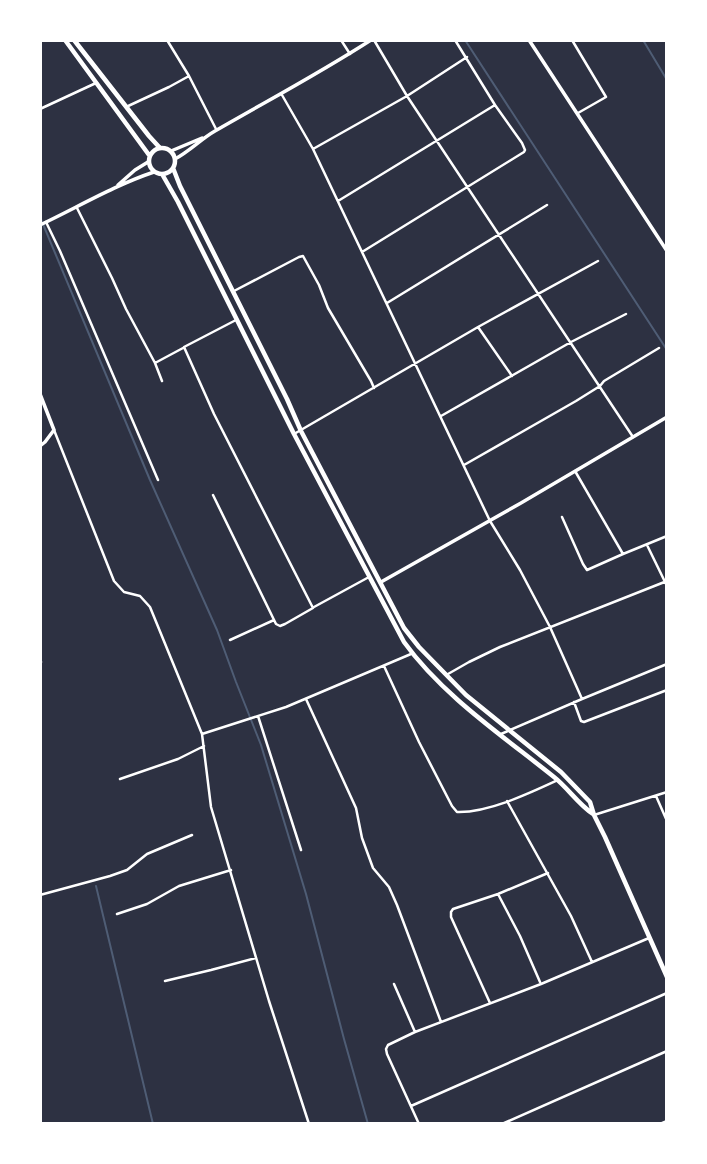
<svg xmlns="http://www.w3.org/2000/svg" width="707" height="1164" font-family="'Source Sans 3',sans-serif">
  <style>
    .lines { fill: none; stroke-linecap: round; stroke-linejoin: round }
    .stream { stroke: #4f5d75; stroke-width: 2 }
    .minor { stroke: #fff; stroke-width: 2.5 }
    .tertiary { stroke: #fff; stroke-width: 3.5 }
    .trunk { stroke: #fff; stroke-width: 4.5 }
  </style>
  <rect width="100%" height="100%" fill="#2d3142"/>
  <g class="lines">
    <path class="stream" d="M 465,40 L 667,350
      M 643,40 L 667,80
      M 40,217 L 150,480 L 217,630 L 236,682 L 261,745 L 306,894 L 344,1039 L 368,1124
      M 96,886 L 153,1124"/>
    <path class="minor" d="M 167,40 L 189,76 L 216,129
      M 341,40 L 350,54
      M 374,40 L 407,96 L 467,57
      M 572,40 L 606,97 L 578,113
      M 282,95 L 313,149 L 407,96 L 633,437
      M 126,107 L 169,87 L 189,76
      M 40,109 L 96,83
      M 313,149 L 490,521 L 520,570 L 550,627 L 582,699
      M 338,201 L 495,105
      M 77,208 L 112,278 L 126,309 L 155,363 L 162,381
      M 46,222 L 60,251 L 158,480
      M 362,252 L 524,152 L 525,150 L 522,143 L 495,105 L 455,40
      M 234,291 L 299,257 L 303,256 L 319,285 L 328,308 L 371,381 L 374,388
      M 387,303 L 547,205
      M 478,327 L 512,376
      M 155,363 L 183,348
      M 441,416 L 571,342 L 626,314
      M 54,430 L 114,581 L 124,592 L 140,596 L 150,607 L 202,734 L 211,807 L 269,1001 L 309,1124
      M 294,434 L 478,327 L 598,261
      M 464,465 L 576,401 L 600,386 L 604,381 L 659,348
      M 575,471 L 623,554 L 667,536
      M 213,495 L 276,624 L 280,626 L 285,624 L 313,608 L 214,414 L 184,347 L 236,320
      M 562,517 L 583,564 L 587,570 L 623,554
      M 647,545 L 667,586
      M 314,607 L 369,577
      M 230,640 L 274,620
      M 40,661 L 41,662
      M 384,666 L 419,742 L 452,806 L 457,812 C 488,813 530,793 558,780
      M 448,674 L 469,662 L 500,647 L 667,581
      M 306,699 L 356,808 L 362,838 L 373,868 L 389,887 L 397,905 L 441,1022
      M 574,702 L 581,721 L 584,722 L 667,690
      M 258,716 L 301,850
      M 202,734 L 286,707 L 411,654
      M 501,734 L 582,699 L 667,664
      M 120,779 L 178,759 L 204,746
      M 656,796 L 667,821
      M 507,801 L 571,916 L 592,962
      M 594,815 L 667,792
      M 498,894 L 520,936 L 540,982
      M 40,895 L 110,876 L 127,870 L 147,854 L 192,835
      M 117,914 L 147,904 L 179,886 L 231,870
      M 165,981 L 211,970 L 256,958
      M 394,984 L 415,1032
      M 490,1003 L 451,917 L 451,912 L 453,909 L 498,894 L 548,873
      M 411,1106 L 667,993
      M 419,1124 L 387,1054 L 386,1049 L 388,1045 L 415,1032 L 541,984 L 649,938
      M 502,1124 L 667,1051
      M 660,1124 L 667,1121"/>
    <path class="tertiary" d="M 529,40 L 667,251
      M 171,151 L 202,138
      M 175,159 C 190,151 201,139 215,131 C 267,101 320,73 371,40
      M 118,185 L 135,170 L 148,162
      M 40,225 C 78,207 115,185 154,172
      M 40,394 L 54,430 L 45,442 L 40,446
      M 381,582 L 521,503 L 667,417"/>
    <path class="trunk" d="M 65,40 L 149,155
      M 74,40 L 149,136 L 160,148
      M149 161a13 13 0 1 1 26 0a13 13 0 1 1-26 0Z
      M 173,168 L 180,186 L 287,399 L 301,431 L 404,628 L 419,647 L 466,695 L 561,772 L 590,802 L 594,815 L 605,837 L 667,977
      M 162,174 L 178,202 L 294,434 L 404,642 C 442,695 503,736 554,777 C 568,788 578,804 593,814"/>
  </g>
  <rect width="707" height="1164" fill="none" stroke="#ffffff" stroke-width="84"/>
</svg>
